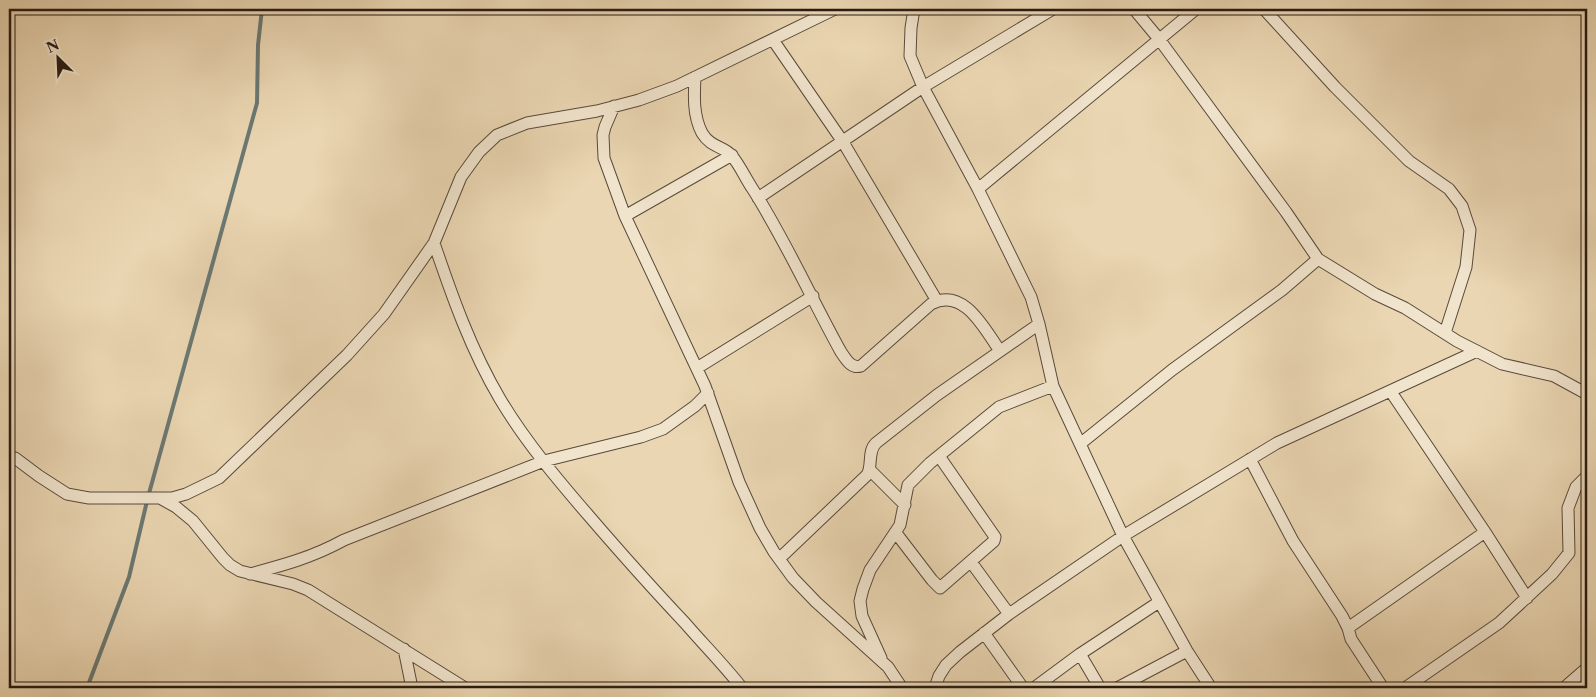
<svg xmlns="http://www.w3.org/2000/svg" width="1596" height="697" font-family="'Libre Caslon Text',serif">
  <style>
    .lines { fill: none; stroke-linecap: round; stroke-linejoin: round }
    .stream { stroke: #6b7973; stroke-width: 4 }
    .street-casing { stroke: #584a3b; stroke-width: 13 }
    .street { stroke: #f1e4cd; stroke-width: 11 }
  </style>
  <rect width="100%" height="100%" fill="#ead6b2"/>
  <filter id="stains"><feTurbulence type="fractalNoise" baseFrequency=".004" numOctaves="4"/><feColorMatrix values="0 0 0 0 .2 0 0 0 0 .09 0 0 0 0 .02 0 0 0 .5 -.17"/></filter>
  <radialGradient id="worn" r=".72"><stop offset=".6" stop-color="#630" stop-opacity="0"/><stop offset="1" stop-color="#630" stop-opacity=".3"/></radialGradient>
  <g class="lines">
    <path class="stream" d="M 87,688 L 129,577 L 148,497 L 257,103 L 258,45 L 262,9"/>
    <defs>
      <path id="street" d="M 914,9 L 911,28 L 910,56 L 923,87 L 978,189 L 1031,297 L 1039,324 L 1053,386 L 1123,536 L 1187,651 L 1211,688
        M 1134,9 L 1159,39 L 1286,212 L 1318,259 L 1375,294 L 1405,308 L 1457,341 L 1502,364 L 1554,376 L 1587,394
        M 1264,9 L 1335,87 L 1409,161 L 1449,189 L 1462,206 L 1470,230 L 1466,267 L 1445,333
        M 773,40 L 843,142 L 937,301
        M 695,77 C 694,96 693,116 702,133 C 711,148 724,146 732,156 C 739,164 746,179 752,188 C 786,241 811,298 841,352 C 846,359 851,369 861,366 L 931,304 C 964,286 985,330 1000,351
        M 614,106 L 605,127 L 603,135 L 604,158 L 625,216 L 705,386 L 739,482 L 760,528 L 774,552 L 793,578 L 816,602 L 888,667 L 902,688
        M 978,189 L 1196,9
        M 758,198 L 923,87 L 1053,9
        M 625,216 L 732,155
        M 434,243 C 452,296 471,350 500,399 C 525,441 557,479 589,516 C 620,552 652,588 685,623 C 704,645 724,665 742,688
        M 697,368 L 813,296
        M 1391,392 L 1485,532 L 1527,598
        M 1080,444 L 1172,370 L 1282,290 L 1318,259
        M 9,458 L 15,458 L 39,476 L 67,494 L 89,498 L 172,498 L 186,494 L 219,478 L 347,355 L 384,314 L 434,243 L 461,177 L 479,152 L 497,135 L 527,123 L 597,111 L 639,100 L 677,86 L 835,9
        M 1250,459 L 1293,541 L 1342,616 L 1348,628 L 1351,639 L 1383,688
        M 870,470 L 905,505
        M 160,498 L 176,507 L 193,521 L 223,558 L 230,565 L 240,571 L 293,584 L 308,590 L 465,688
        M 896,533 L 932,580 L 940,588 L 994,541 L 995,537 L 939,456
        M 780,558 L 867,475 C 873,465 867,452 876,443 L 937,395 L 1039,324
        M 971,562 L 1009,614
        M 250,574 C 284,565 313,557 344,540 L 544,461 L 641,437 L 663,429 L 695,406 L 708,393
        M 1348,628 L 1485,532
        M 984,633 L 1023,688
        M 404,649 L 412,688
        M 1080,654 L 1100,688
        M 881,658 L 862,616 L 860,601 L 863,589 L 870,570 L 900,525 L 908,485 L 930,463 L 999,407 L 1053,386
        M 935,688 L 939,676 L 946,665 L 960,652 L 1009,614 L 1123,536 L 1277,443 L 1477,351
        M 1034,688 L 1080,654 L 1159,602
        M 1117,688 L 1187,651
        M 1405,688 L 1499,623 L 1552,574 L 1569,553 L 1568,508 L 1576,487 L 1587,476
        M 1564,688 L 1587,668"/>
    </defs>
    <use href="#street" class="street-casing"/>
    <use href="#street" class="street"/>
  </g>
  <rect width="1596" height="697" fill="none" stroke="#ead6b2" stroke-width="30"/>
  <rect x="10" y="10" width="1576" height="677" fill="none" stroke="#271b13" stroke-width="2.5"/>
  <rect x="15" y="15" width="1566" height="667" fill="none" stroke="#271b13"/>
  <g transform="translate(58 58) rotate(336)" stroke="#f1e4cd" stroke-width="4" paint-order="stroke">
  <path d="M0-4L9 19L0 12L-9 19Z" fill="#271b13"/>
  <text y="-8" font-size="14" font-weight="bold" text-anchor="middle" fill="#271b13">N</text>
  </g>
  <rect width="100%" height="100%" filter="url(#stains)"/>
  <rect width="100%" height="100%" fill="url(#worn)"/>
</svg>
